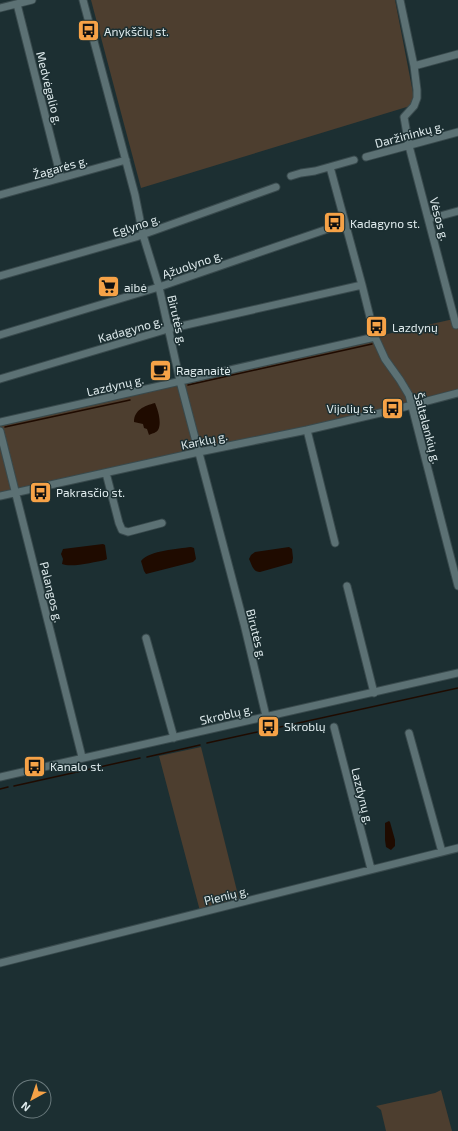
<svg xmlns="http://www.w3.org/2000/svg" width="458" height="1131" font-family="'Exo 2',sans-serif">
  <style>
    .green { fill: #4d3e2f }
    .water { fill: #1f0b00 }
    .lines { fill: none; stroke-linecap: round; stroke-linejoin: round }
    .stream { stroke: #1f0b00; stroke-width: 1.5 }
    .minor-casing { stroke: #394a4d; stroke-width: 9 }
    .minor { stroke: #5c7174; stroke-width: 7 }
    .labels { text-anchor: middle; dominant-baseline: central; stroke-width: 3; stroke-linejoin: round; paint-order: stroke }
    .poi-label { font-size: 12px; fill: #dfebed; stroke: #1c2f32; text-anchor: start }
    .street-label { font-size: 12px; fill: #dfebed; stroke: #1c2f32 }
  </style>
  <rect width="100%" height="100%" fill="#1c2f32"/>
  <path class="green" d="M 91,0 L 395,0 L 414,98 L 410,106 L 141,188 Z
    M 458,318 L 458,395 L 0,496 L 0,422 Z
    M 201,747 L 239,899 L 200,911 L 159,756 Z
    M 441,1090 L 452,1131 L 386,1131 L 381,1110 L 376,1106 L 435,1093 Z"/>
  <path class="water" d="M 155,403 C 158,410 162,423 158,430 C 156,433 153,433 149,435 L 147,429 L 144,428 L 143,424 L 134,422 C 134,410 144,406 155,403 Z
    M 103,544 L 105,545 L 107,559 L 105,560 C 95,562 71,568 62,564 L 63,559 L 61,554 L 63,549 Z
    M 191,547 L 194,548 L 196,559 L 193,562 L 146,574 L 144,571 L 141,561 C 150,550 178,549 191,547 Z
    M 289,547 L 292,549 L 293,558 L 292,563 L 260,572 C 253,572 252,565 249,559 L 251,555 L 255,552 Z
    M 389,821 L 390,822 L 395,840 L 395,846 L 391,850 L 386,847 L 385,840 L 385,823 Z"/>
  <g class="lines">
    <path class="stream" d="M 188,385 L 372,344
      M 5,427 L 130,400
      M 207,743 L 458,688
      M 147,757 L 200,745
      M 14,786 L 140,758
      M 0,789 L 8,787"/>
    <defs>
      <path id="minor" d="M 83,0 L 135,195 L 143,235 L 159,287 L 180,381 L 244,624 L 266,716
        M 400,0 L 414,66 L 417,90 L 417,98 L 414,106 L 404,117 L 409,146 L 456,325
        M 17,4 L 61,178
        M 0,8 L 32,0
        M 414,66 L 458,54
        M 366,157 L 458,132
        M 330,167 L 362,285 L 375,337 L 385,359 L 400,380 L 409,395 L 458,586
        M 291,176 L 301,173 L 315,171 L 354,160
        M 0,195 L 126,160
        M 429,219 L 458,211
        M 0,276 L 136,237 L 276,187
        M 0,335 L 159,287 L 345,223
        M 0,379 L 168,329 L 362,285
        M 0,422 L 375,337
        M 307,430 L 335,543
        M 0,431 L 82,757
        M 106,473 L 119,523 L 122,530 L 128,532 L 162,523
        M 0,496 L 199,452 L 307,430 L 393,410 L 458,393
        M 347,586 L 374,693
        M 146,638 L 174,738
        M 334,727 L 371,869
        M 409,733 L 442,852
        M 0,777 L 458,673
        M 0,963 L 458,848"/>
    </defs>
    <use href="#minor" class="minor-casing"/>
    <use href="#minor" class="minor"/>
  </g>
  <defs>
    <symbol id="bus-square" viewBox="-11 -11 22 22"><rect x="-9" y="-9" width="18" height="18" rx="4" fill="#f6a247" stroke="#1c2f32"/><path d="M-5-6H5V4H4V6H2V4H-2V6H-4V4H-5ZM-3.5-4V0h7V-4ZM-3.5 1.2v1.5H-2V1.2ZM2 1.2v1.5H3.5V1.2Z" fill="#111"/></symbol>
    <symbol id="supermarket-square" viewBox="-11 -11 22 22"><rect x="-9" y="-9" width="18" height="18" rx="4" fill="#f6a247" stroke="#1c2f32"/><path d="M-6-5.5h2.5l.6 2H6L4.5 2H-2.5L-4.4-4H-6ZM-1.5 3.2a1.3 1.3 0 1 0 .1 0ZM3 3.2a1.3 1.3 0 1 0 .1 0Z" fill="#111"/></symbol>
    <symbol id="cafe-square" viewBox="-11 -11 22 22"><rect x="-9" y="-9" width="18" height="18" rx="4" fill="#f6a247" stroke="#1c2f32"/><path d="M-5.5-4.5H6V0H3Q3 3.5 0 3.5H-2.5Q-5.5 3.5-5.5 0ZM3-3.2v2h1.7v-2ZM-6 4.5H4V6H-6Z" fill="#111"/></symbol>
  </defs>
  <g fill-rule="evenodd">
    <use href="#bus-square" x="76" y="18" width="25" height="25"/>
    <use href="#bus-square" x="322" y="210" width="25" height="25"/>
    <use href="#supermarket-square" x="96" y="274" width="25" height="25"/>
    <use href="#bus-square" x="364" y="314" width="25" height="25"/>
    <use href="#cafe-square" x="148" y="358" width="25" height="25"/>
    <use href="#bus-square" x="380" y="396" width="25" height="25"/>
    <use href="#bus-square" x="28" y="480" width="25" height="25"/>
    <use href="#bus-square" x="256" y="714" width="25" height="25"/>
    <use href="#bus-square" x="22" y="754" width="25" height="25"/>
  </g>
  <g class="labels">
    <g class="poi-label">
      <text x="104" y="31">Anykščių st.</text>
      <text x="350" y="223">Kadagyno st.</text>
      <text x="124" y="287">aibė</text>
      <text x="392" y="327">Lazdynų</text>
      <text x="176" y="370">Raganaitė</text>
      <text x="376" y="408" text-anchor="end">Vijolių st.</text>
      <text x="56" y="492">Pakrasčio st.</text>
      <text x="284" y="726">Skroblų</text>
      <text x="50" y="766">Kanalo st.</text>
    </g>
    <g class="street-label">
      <text transform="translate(50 88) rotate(76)">Medvėgalio g.</text>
      <text transform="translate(409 134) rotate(-15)">Daržininkų g.</text>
      <text transform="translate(60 167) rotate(-16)">Žagarės g.</text>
      <text transform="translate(440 219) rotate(75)">Vėsos g.</text>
      <text transform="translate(136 225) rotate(-18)">Eglyno g.</text>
      <text transform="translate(192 264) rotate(-19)">Ąžuolyno g.</text>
      <text transform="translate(178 320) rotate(77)">Birutės g.</text>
      <text transform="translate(130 329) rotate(-16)">Kadagyno g.</text>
      <text transform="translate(115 385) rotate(-13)">Lazdynų g.</text>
      <text transform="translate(428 428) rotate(75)">Šaltalankių g.</text>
      <text transform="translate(204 440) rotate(-12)">Karklų g.</text>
      <text transform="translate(52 592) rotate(76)">Palangos g.</text>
      <text transform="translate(257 634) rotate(76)">Birutės g.</text>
      <text transform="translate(226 714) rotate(-13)">Skroblų g.</text>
      <text transform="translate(363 796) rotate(76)">Lazdynų g.</text>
      <text transform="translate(226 895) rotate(-14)">Pienių g.</text>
    </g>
  </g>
  <g transform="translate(32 1099) rotate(220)"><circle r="19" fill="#1c2f32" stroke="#6a7a7d"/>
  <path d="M0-3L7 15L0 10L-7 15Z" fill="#f6a247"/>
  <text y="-6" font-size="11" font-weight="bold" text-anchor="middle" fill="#dfebed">N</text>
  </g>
</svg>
